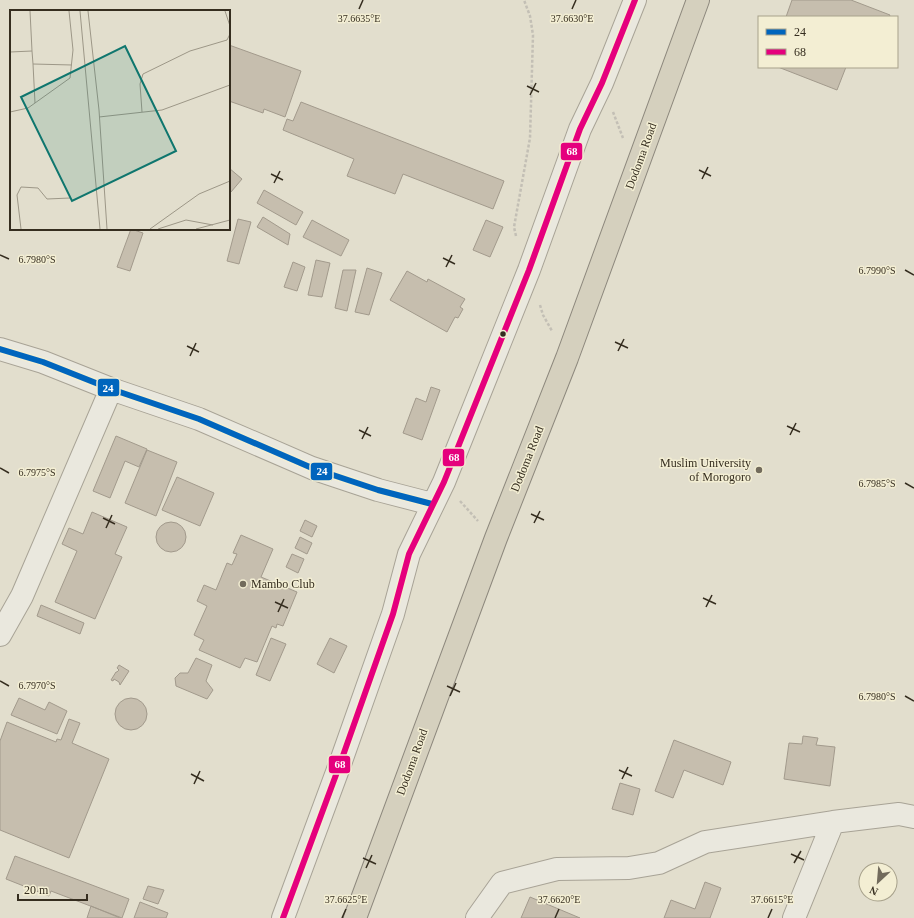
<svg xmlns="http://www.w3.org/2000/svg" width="914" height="918" font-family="'Times New Roman',serif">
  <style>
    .building { fill: #c6beae; stroke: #a29a8c }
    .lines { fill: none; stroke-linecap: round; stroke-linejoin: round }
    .minor-casing { stroke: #a8a396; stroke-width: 24 }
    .highway-casing { stroke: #8d887d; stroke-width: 24 }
    .path { stroke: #c3bfb5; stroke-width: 2.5; stroke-dasharray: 3 2; stroke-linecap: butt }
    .minor { stroke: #eae8de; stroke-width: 22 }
    .highway { stroke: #d5d0be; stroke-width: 22 }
    .bus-1-casing { stroke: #f3eed3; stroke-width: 9 }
    .bus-2-casing { stroke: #f3eed3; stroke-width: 9 }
    .bus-1 { stroke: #0065bd; stroke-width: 6 }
    .bus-2 { stroke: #e5007d; stroke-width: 6 }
    .ticks { fill: none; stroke: #352d1f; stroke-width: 1.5 }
    .bus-dot { fill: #352d1f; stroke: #f3eed3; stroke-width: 1.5 }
    .poi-dot { fill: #726b5c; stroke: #f3eed3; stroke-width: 1.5 }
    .labels { text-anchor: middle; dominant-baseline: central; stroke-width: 3; stroke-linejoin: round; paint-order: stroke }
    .street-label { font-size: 12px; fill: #352d1f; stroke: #f3eed3 }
    .poi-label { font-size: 12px; fill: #352d1f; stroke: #f3eed3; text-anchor: end }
    .inset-road { fill: none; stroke: #9d9787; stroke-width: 1 }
    .view { fill: #0f766e; fill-opacity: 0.15; stroke: #0f766e; stroke-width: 2 }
    .inset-edge { fill: none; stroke: #352d1f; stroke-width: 2 }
    .ticks-label { font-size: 10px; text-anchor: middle; fill: #352d1f; stroke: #f3eed3; stroke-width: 3; stroke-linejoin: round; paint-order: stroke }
    .line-badge { stroke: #f3eed3; stroke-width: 1.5 }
    .badge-label { font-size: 11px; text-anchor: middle; font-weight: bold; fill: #fff }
  </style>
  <rect width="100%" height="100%" fill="#e2decd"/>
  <path class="building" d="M 792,0 L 851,0 L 890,15 L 889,17 L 786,17 Z
    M 229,45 L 301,71 L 285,117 L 264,109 L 263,113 L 229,101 Z
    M 778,67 L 846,67 L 837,90 Z
    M 301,102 L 504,181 L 493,209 L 403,174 L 395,194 L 347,176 L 354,159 L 283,130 L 287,119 L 293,121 Z
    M 229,168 L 242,179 L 231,192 L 229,190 Z
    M 264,190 L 303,212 L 296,225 L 257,203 Z
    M 263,217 L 290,234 L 288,245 L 257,227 Z
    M 238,219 L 251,222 L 239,264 L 227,261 Z
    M 312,220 L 349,240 L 341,256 L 303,237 Z
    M 486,220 L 503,227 L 490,257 L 473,250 Z
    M 131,229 L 143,233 L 130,271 L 117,267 Z
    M 316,260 L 330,263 L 322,297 L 308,295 Z
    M 293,262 L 305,267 L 297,291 L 284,287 Z
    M 367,268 L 382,273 L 369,315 L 355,312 Z
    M 343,270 L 356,270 L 347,311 L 335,308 Z
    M 407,271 L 427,282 L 428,279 L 465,299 L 460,307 L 463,309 L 458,318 L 455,317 L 447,332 L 390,300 Z
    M 431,387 L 440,390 L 422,440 L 403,433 L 416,398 L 426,402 Z
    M 116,436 L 147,449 L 139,467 L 125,461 L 110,498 L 93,491 Z
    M 147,450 L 177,462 L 156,516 L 125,503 Z
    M 177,477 L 214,493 L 200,526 L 162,510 Z
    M 92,512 L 127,527 L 115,554 L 122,557 L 95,619 L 55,602 L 77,551 L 62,544 L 69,528 L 83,534 Z
    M 305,520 L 317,526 L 312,537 L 300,531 Z
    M156 537a15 15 0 1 1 30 0a15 15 0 1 1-30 0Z
    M 241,535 L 273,549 L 261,577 L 297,592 L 283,626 L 277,624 L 276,628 L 272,626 L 257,662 L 245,658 L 240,668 L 199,650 L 204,640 L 194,635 L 207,606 L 197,601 L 204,585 L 216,590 L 227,563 L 232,565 L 237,554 L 233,553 Z
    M 300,537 L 312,543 L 307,554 L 295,548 Z
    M 292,554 L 304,559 L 298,573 L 286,567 Z
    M 41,605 L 84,623 L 80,634 L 37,616 Z
    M 271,638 L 286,644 L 270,681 L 256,675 Z
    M 330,638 L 347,646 L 334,673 L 317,664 Z
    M 196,658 L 212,665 L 206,681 L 213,690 L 207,699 L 176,686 L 175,678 L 180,673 L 188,673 Z
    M 119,665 L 129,671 L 120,685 L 119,682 L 114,679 L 113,681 L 111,680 L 116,672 L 117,672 L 119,670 L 117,668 Z
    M 19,698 L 45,710 L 49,702 L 67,711 L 57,734 L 11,715 Z
    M115 714a16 16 0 1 1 32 0a16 16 0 1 1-32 0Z
    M 69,719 L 80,723 L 72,743 L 109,759 L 69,858 L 0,830 L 0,741 L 7,722 L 56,742 L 57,739 L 61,740 Z
    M 803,736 L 818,738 L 816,745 L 835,747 L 830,786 L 784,779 L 789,743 L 802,744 Z
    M 674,740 L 731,762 L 723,785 L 684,770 L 673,798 L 655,791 Z
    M 620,783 L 640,789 L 633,815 L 612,809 Z
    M 15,856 L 129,899 L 122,918 L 51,891 L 49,896 L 6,879 Z
    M 705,882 L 721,888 L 710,918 L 664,918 L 671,900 L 695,909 Z
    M 148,886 L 164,890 L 158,904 L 143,899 Z
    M 530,897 L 580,918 L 521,918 Z
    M 140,902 L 168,913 L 166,918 L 134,918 Z
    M 91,906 L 120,918 L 87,918 Z"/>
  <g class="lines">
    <defs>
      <path id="minor" d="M 0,349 L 43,362 L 111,389 L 199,419 L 312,468 L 378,490 L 432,504
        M 0,635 L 22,596 L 111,389
        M 283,918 L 340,764 L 393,614 L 409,554 L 444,482 L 529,270 L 580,129 L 602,83 L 635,0
        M 477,918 L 502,883 L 557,869 L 629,868 L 659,863 L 705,842 L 833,822 L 899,814 L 914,817
        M 794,918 L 833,822"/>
      <path id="highway" d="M 355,918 L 496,538 L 567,358 L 698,0"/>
    </defs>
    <use href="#minor" class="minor-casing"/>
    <use href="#highway" class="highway-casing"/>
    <path class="path" d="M 613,112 L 623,138
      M 516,236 L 514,227 L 530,138 L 533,35 L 530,16 L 524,0
      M 540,305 L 543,315 L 552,331
      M 460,501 L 478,521"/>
    <use href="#minor" class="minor"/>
    <use href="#highway" class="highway"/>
    <defs>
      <path id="bus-1" d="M 0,349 L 43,362 L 111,389 L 199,419 L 312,468 L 378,490 L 432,504"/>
      <path id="bus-2" d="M 283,918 L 340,764 L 393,614 L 409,554 L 444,482 L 529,270 L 580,129 L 602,83 L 635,0"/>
    </defs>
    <use href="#bus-1" class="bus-1-casing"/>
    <use href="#bus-2" class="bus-2-casing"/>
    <use href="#bus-1" class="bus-1"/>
    <use href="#bus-2" class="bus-2"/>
  </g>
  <path class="ticks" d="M 359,9 L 363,0M 572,9 L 576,0M 527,86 L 539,92M 530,95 L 536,83M 699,170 L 711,176M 271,174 L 283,180M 702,179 L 708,167M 274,183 L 280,171M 0,255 L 9,259M 443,258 L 455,264M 446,267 L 452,255M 905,270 L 914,275M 615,342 L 628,348M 187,346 L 199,352M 618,351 L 624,339M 190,356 L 196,343M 787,426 L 800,432M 359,430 L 371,436M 790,435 L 796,423M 362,439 L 368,427M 0,468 L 9,473M 905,483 L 914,488M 531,514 L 544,520M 103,518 L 115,524M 534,523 L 540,511M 106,528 L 112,515M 703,598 L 716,604M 275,602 L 288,608M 706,607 L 712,595M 278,612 L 284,599M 0,681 L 9,686M 447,686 L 460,692M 450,696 L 456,683M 905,696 L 914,701M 619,770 L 632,776M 191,774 L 204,781M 622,779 L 628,767M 194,784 L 200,771M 791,854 L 804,860M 363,858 L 376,864M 794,863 L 801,851M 366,868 L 372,855M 342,918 L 346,909M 555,918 L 559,909M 768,918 L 772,909"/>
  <circle class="bus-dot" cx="503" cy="334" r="3.5"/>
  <g class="poi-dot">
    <circle cx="759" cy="470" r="4"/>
    <circle cx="243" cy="584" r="4"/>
  </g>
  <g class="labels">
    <g class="street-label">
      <text transform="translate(641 156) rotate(-70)">Dodoma Road</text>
      <text transform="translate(527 459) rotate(-68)">Dodoma Road</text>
      <text transform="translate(412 762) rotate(-70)">Dodoma Road</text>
    </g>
    <g class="poi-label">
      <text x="751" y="463">Muslim University<tspan x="751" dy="14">of Morogoro</tspan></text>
      <text x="251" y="584" text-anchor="start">Mambo Club</text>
    </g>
  </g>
  <g transform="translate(10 10)">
    <rect width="220" height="220" fill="#e2decd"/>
    <path class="inset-road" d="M 20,1 L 22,41M 70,1 L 90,219M 78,1 L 89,100 L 97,219M 215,1 L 220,16M 0,42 L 22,41 L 23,54 L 62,55M 23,54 L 25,93M 0,102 L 18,98 L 60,68 L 63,40 L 59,1M 132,102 L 130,74 L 133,64 L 180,41 L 217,30 L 220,24M 89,107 L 152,100 L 220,75M 11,219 L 7,185 L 11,177 L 28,178 L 37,189 L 60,188M 140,219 L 189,184 L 220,171M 148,219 L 176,210 L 203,215M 186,219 L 220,210"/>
    <path class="view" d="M 115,36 L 166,141 L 62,191 L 11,87 Z"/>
    <rect width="220" height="220" class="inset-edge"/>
  </g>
  <g class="ticks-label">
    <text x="359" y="22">37.6635°E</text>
    <text x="572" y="22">37.6630°E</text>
    <text x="37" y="263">6.7980°S</text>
    <text x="877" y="274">6.7990°S</text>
    <text x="37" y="476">6.7975°S</text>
    <text x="877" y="487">6.7985°S</text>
    <text x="37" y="689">6.7970°S</text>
    <text x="877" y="700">6.7980°S</text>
    <text x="346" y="903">37.6625°E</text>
    <text x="559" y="903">37.6620°E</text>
    <text x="772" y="903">37.6615°E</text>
  </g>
  <g class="line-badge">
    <rect x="560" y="142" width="23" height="19" rx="4" fill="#e5007d"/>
    <rect x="97" y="378" width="23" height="19" rx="4" fill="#0065bd"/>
    <rect x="442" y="448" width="23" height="19" rx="4" fill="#e5007d"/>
    <rect x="310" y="462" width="23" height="19" rx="4" fill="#0065bd"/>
    <rect x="328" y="755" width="23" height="19" rx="4" fill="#e5007d"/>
  </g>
  <g class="badge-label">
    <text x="572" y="155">68</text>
    <text x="108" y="392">24</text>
    <text x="454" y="461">68</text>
    <text x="322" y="475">24</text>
    <text x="340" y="768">68</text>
  </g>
  <rect x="758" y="16" width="140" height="52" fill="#f3eed3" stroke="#a7a18b"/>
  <rect x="766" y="29" width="20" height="6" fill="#0065bd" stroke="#a7a18b"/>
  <text x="794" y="36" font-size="12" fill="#352d1f">24</text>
  <rect x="766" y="49" width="20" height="6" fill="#e5007d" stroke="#a7a18b"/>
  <text x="794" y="56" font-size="12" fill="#352d1f">68</text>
  <g transform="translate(878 882) rotate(206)"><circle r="19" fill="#f3eed3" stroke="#a7a18b"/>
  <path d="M0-3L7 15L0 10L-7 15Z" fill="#726b5c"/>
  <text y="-6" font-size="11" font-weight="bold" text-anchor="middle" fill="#352d1f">N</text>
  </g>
  <path d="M18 894v6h69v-6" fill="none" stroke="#352d1f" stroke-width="2"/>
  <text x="24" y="894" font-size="12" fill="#352d1f" stroke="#f3eed3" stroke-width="3" paint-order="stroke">20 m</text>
</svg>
